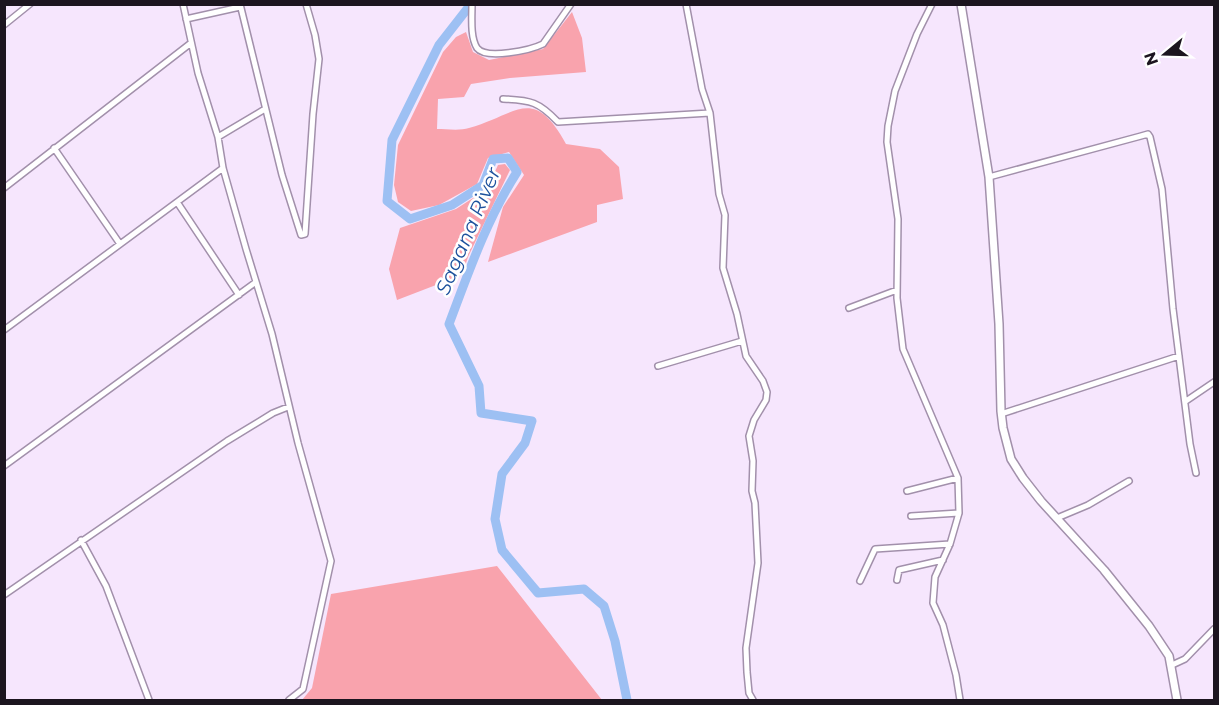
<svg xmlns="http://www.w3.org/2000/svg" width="1219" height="705" font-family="Montserrat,sans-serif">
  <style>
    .forest { fill: #f9a3ad }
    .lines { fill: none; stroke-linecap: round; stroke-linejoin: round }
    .river { stroke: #9dc0f3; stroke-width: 9 }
    .minor-casing { stroke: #a290ab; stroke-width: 8 }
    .tertiary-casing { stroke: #a290ab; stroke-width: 10 }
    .minor { stroke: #fff; stroke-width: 5 }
    .tertiary { stroke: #fff; stroke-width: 7 }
    .labels { text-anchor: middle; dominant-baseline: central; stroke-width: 5; stroke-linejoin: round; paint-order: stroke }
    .water-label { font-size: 20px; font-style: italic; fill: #1e529d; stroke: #fff }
  </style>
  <rect width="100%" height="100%" fill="#f6e6fd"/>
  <path class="forest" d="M 572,12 L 582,38 L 586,72 L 510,78 L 471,84 L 464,97 L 438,99 L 437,129 C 446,129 460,131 469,128 C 517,115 533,84 566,144 L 600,149 L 619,167 L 623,199 L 597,205 L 597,222 L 488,262 L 503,207 L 524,175 L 509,152 L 488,158 L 477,184 L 439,205 L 411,211 L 398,202 L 394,185 L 398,145 L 443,52 L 456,37 L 466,32 L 473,52 L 489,60 L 543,49 Z
    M 505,164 L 510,170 L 468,257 L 462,275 L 397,300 L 389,269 L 400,228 L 456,209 L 487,189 L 498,165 Z
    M 497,566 L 602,700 L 302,700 L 312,688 L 331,594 Z"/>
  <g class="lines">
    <path class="river" d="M 471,4 L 439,45 L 392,140 L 387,201 L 410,219 L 452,205 L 483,185 L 493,159 L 508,158 L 517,172 C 487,219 469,271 449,324 L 479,386 L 481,413 L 532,421 L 525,443 L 502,474 L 495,519 L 502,550 L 538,593 L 584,589 L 604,606 L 615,641 L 627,700"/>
    <defs>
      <path id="minor" d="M 183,4 L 198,73 L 218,137 L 223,168 L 246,249 L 272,334 L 298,443 L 331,561 L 303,689 L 289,700
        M 240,4 L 282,175 L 301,235 L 305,234 L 313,114 L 319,59 L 315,35 L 306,4
        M 472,4 C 472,17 470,37 477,48 C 486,60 531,50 543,44 L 571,4
        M 686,4 L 702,89 L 710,113 L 719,194 L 725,215 L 723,268 L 737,314 L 746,356 L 763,381 L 767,392 L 766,400 L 754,420 L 749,436 L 753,461 L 752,491 L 755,503 L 758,563 L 746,648 L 747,672 L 749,693 L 753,700
        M 932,4 L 917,34 L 895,91 L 888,126 L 887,142 L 898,219 L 897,298 L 903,349 L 958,478 L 959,513 L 950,544 L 935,577 L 933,603 L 943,625 L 956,675 L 960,700
        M 186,19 L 240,7
        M 4,25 L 30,4
        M 503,99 C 531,100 539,102 558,122 L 710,113
        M 218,137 L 265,109
        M 54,148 L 120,244
        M 989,177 L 1141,136 L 1148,134 L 1150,137 L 1162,189 L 1173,309 L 1190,444 L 1196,473
        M 4,188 L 191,43
        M 177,202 L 239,295
        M 849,308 L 897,290
        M 4,330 L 223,168
        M 658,366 L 742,341
        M 1186,401 L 1214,382
        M 1001,414 L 1179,356
        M 4,466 L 256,282
        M 907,491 L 958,478
        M 911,516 L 959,513
        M 1057,518 L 1088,505 L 1129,481
        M 81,540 L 106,586 L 149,700
        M 897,580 L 899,570 L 943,560
        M 860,581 L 875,549 L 950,544
        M 4,595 L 227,441 L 273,413 L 288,407
        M 1172,665 L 1185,659 L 1214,629"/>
      <path id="tertiary" d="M 961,4 L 989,177 L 999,324 L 1001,411 L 1003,428 L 1011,459 L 1023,478 L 1041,501 L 1104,570 L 1149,626 L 1169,656 L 1177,700"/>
    </defs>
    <use href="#minor" class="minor-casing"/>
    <use href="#tertiary" class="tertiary-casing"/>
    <use href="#minor" class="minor"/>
    <use href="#tertiary" class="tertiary"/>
  </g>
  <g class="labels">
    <g class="water-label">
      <text transform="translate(468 231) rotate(-67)">Sagana River</text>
    </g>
  </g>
  <rect width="1219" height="705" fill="none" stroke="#1c151f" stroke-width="12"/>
  <g transform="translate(1165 54) rotate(251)" stroke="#ffffff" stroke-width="4.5" paint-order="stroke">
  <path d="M0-4.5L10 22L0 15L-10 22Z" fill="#1c151f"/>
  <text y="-9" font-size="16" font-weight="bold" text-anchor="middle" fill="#1c151f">N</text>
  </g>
</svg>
